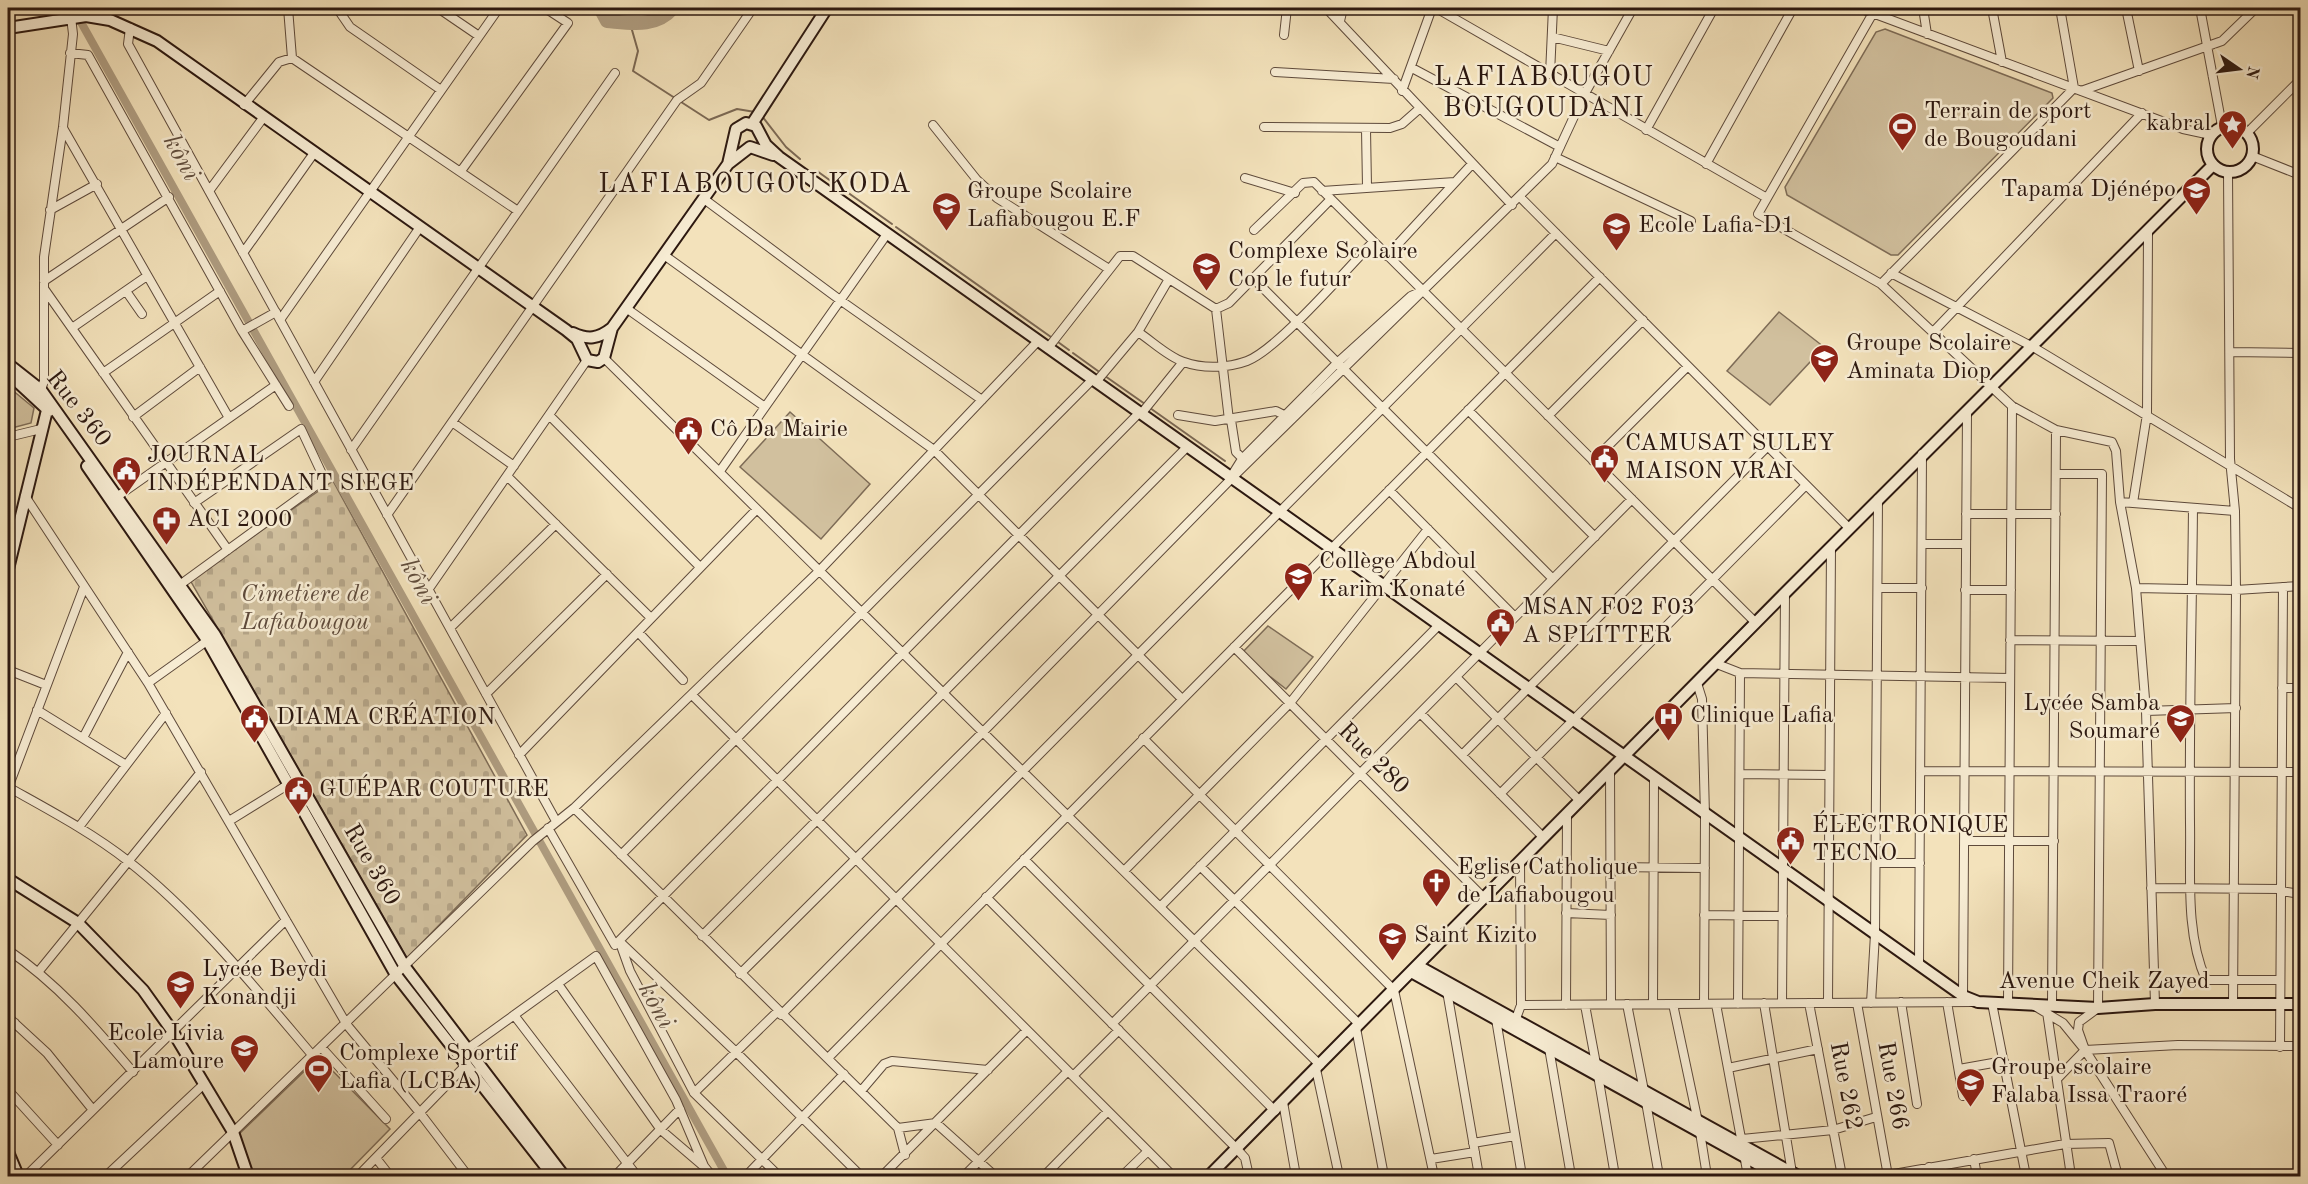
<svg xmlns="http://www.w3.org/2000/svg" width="2308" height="1184" font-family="'Old Standard TT',serif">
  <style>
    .cemetery { fill: url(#cemetery-stones); stroke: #7e6c57; stroke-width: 1.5 }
    .garden { fill: #d1c09e; stroke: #7e6c57; stroke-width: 1.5 }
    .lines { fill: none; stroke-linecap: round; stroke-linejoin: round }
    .stream { stroke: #7b6854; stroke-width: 2 }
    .canal { stroke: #af9d81; stroke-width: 8 }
    .river { stroke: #af9d81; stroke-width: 14 }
    .street-casing { stroke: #5e4a3b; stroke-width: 10 }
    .secondary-casing { stroke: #2c1810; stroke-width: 14 }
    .street { stroke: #f7ecd3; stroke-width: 8 }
    .secondary { stroke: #f7ecd3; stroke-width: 10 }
    .labels { text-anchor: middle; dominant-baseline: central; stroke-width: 5; stroke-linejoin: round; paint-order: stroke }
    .poi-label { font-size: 24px; fill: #2c1810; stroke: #f7ecd3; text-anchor: start }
    .street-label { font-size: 24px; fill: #2c1810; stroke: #f7ecd3 }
    .park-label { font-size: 24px; font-style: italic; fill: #5e4a3b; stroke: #f7ecd3 }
    .water-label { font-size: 26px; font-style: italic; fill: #604d3d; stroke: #f7ecd3 }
    .quarter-label { font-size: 27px; letter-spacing: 1.5px; fill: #2c1810; stroke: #f7ecd3 }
  </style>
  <defs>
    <pattern id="cemetery-stones" width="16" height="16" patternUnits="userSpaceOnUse" patternTransform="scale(1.5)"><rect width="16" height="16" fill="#d1c09e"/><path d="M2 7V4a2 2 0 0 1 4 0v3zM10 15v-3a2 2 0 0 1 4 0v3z" fill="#b4a487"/></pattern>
  </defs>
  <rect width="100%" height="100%" fill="#f3e2bb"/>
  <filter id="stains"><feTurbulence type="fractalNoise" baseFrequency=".00333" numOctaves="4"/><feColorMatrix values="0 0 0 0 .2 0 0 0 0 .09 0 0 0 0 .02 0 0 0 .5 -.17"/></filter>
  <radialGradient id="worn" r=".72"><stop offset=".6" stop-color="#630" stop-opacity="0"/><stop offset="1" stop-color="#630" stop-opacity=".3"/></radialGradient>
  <path class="cemetery" d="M 333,481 L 527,835 L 407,958 L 190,580 Z"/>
  <path class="garden" d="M 1885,29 L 2052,93 L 2053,98 L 1898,255 L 1891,255 L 1787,195 L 1785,187 L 1876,32 Z
    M 1779,312 L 1824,347 L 1770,405 L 1727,371 Z
    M 11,389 L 34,408 L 31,423 L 8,429 L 8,394 Z
    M 790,412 L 870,484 L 821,539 L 740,467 Z
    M 1268,626 L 1313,657 L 1286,689 L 1241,654 Z
    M 319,1057 L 390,1129 L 344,1176 L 252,1176 L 238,1135 Z"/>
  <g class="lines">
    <path class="stream" d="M 630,23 L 638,51 L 633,71 L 709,120 L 737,109 L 755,112
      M 762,116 L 786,147 L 800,159
      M 817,171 L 842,189
      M 847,192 L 892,224
      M 896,227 L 1051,337
      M 1058,342 L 1069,350
      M 1073,353 L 1098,371
      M 1105,376 L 1145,404
      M 1150,408 L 1225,461"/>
    <path class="canal" d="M 73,8 L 727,1176"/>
    <path class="river" d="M 600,8 L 607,21 C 631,23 656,28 673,8"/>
    <defs>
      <path id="street" d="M 288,8 L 292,58
        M 337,8 L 350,27 L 441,90
        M 438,8 L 479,36
        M 1326,8 L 1512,205
        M 1436,8 L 1767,198
        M 1859,8 L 2183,129 L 2211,135
        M 1923,8 L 1927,34
        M 1992,8 L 2002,62
        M 2126,8 L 2139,71
        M 2200,8 L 2222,126
        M 2292,8 L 2300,16
        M 1873,13 L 1758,214 L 1881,284 L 2012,406 L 2056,430 L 2112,442 L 2116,451 L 2120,502 L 2136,588 L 2146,711 L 2155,1004
        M 1340,21 L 1343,8
        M 130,28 L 128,44 L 556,821
        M 1284,35 L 1287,8
        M 1552,37 L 1609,51
        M 70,53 L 88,55 L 242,331 L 289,406
        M 1412,68 L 1560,147
        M 1275,72 L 1394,79
        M 1550,74 L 1553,8
        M 1402,91 L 1432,8
        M 2081,91 L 2222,41 L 2256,8
        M 244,105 L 279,62 L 292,58 L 518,211
        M 933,125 L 977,180 L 997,198 L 1109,269
        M 1264,127 L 1390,128 L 1402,124 L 1419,109
        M 63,128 L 229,418
        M 1366,129 L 1367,187
        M 1646,130 L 1714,8
        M 2247,133 L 2300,80
        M 2252,156 L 2300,175
        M 1555,157 L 1691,221
        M 1706,164 L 1793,8
        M 461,171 L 568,23 L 545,8
        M 2228,172 L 2230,459 L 2235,511 L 2236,590 L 2233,1004
        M 1245,178 L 1295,193
        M 209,191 L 263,118
        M 1322,191 L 1455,182
        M 1520,197 L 1849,528
        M 704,199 L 840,300 L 982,400
        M 50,210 L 97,184
        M 1254,230 L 1303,183 L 1314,182 L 1756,623
        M 243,253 L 314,153
        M 664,255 L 934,450 L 1182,699
        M 1387,256 L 1472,164
        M 1891,273 L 2033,347 L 2300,508
        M 1253,278 L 1553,579
        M 44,281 L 169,197
        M 1881,284 L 2074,88 L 2060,8
        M 45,290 L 228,550
        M 126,291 L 142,314
        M 626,308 L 765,407
        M 1216,309 L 1229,420
        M 280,320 L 499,8
        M 72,328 L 147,276
        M 242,331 L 276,312
        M 1934,331 L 2142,113
        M 1138,332 C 1152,341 1168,357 1184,362 C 1203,369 1228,368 1247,361 C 1278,349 1346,270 1373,242
        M 1048,348 L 1120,256 L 1133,256 L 1216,309 L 1229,303 L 1330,200
        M 2230,352 L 2300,353
        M 604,358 L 1320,1065
        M 103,373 L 220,291
        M 314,382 L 420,227
        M 1096,382 L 1138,332 L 1169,279
        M 41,390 L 44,381 L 44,257 L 63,127 L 73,34 L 71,17
        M 1468,410 L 1595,537
        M 1141,414 L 1183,362
        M 549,415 L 700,567
        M 1178,415 L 1215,421 L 1276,411 L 1288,417
        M 1548,416 L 1643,320
        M 133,417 L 200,367
        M 1231,420 L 1236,452 L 1245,461
        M 452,422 L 514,466
        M 8,437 L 41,429
        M 351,450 L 615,73
        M 1593,461 L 1688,366
        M 720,471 L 887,234
        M 2056,474 L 2102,474 L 2098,1008 L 2079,1022 L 2078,1030 L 2085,1050
        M 1232,475 L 1242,459 L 1337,363 L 1411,296 L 1420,292
        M 507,476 L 651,618
        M 1389,490 L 1515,617
        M 25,496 L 148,683 L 347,1025 L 420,1113 L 468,1176
        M 118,496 L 276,385
        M 2120,502 L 2133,503 L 2147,414 L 2148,233
        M 2133,503 L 2235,511
        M 2193,508 C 2192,613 2189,718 2190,823 C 2191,873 2185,933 2206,980 L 2280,980
        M 1966,514 L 2056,514
        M 387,515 L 677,100 L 701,83 L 753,8
        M 1922,544 L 1966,544
        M 181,584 L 321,482 L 323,476 L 301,429 L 194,503
        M 1878,588 L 1922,588
        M 2136,588 L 2236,590 L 2300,586
        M 428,590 L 587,360
        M 1965,590 L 2011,590
        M 450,628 L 556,524
        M 638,632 L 683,680
        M 2010,640 L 2140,641
        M 1234,647 L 1484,898
        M 1717,664 L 1740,673 L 2010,678
        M 8,670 L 46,685
        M 1456,677 L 1580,801
        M 148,683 L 211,638
        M 1697,683 L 1702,699 L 1705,815 L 1704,1004
        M 2282,688 L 2300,688
        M 486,694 L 607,574
        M 692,695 L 1173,1176
        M 37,710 L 126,765
        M 2146,711 L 2236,708
        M 1420,713 L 1544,838
        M 83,738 L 128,652
        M 1143,738 L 1394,990 L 1434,1176
        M 519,755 L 757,509
        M 1462,755 L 1768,446
        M 1610,770 L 1611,1004
        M 1920,771 L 2300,772
        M 1740,774 L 1829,775
        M 8,787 C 49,810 91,832 128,861 C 196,914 257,990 313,1056
        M 8,788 L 84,587
        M 1500,794 L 1806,485
        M 574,808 L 898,1128 L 905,1155
        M 1829,819 L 1876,819
        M 229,821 L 289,784
        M 79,827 L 166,713
        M 548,828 L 615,945 L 1139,413
        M 1964,841 L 2054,841
        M 621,855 L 1092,380
        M 1024,859 L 1275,1111
        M 1876,863 L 1920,863
        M 1200,866 L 1359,1024
        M 1611,867 L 1705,868
        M 1124,871 L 1290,703 L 1428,529
        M 2151,888 L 2281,889
        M 2281,891 L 2300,894
        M 986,897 L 1237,1149 L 1245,1158 L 1249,1176
        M 1160,907 L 1438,626
        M 1566,913 L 1611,915
        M 1704,915 L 1783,916
        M 702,936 L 1187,447
        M 620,942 L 736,1052 L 861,1176
        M 620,943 L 630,971 L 694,1093 L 779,1176
        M 8,950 C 57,983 94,1026 133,1072
        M 1919,965 L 1922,454
        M 39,971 L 201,772
        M 740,974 L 983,732 L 1231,479 L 1552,164 L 1584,95 L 1633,8
        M 558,984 L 661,1130 L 702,1165
        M 1447,991 L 1479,1176
        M 1963,996 L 1967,412
        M 1901,1002 L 1917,1104
        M 1947,1002 L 1963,1096
        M 1764,1003 L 1792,1173
        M 1782,1003 L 1785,593
        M 1809,1003 L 1842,1176
        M 1828,1003 L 1831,547
        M 1857,1003 L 1888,1176
        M 1871,1003 L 1875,934 L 1878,499
        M 1992,1003 L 2026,1176
        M 2008,1003 L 2012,406
        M 1627,1004 L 1644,1091
        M 1653,1004 L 1654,780
        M 1673,1004 L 1698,1122
        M 1716,1004 L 1748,1176
        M 1738,1004 L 1740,673
        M 2052,1004 L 2056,430
        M 1521,1005 L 1973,1002
        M 1566,1005 L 1567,814
        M 1585,1005 L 1596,1064
        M 2033,1005 L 2063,1023 L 2085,1050 L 2166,1176
        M 2047,1012 L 2071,1176
        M 514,1015 L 637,1176
        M 781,1015 L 1556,233
        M 8,1017 L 47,1053 L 93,1110
        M 1496,1019 L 1522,1176
        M 1112,1024 L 1632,499
        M 1514,1024 L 1521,1005 L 1520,861
        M 1356,1028 L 1384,1176
        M 8,1031 L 15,1023
        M 2280,1047 L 2283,587
        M 322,1048 L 386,1119
        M 1549,1048 L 1571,1176
        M 463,1052 L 596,956 L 676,1100 L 704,1166 L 712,1176
        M 829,1057 L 1600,277
        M 1728,1068 L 1818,1049
        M 1316,1069 L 1339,1176
        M 1959,1069 L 2004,1061
        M 1598,1075 L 1615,1176
        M 1073,1076 L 1119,1030
        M 2058,1078 L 2085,1050 L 2178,1045 L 2300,1046
        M 8,1090 L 58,1145
        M 861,1091 L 884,1064 L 892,1061 L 988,1070
        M 694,1093 L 778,1011
        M 1283,1102 L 1296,1176
        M 1646,1102 L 1659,1176
        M 898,1128 L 936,1123 L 995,1176
        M 1700,1132 L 1707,1176
        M 1742,1139 L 1833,1130 L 1876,1117
        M 1473,1143 L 1515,1136
        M 376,1158 L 390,1176
        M 1431,1159 L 1475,1152
        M 1974,1159 L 1977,1176
        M 1929,1167 L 1930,1176
        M 1888,1175 L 2065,1144 L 2109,1143 L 2118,1176
        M 26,1176 L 286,920
        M 106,1176 L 204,1084
        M 188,1176 L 533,841 L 574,808 L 820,570 L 1038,341
        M 358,1176 L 467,1064
        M 615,1176 L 680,1109
        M 746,1176 L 844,1074
        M 882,1176 L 1027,1030
        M 964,1176 L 1068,1071
        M 1044,1176 L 1108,1111
        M 1122,1176 L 1148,1151"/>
      <path id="secondary" d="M 8,28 L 86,16 L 110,20 L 157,41 L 566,330 L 577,339 L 587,360 L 598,362 L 604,358 L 612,328
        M 752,124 L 827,8
        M2207 149a23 23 0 1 1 46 0a23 23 0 1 1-46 0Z
        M 728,164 L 736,129 L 746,123 L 756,126 L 766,145 L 779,157 L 1963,996 L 1978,1002 L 2098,1008 L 2155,1004 L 2300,1004
        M 573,333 C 588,340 598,339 612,328 L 728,164 L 750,147 L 773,155
        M 8,364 L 41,390 L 215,635 L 405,967 L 564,1176
        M 8,373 L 49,411
        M 87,466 L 207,640 L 396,975 L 553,1176
        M 8,569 L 48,406
        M 8,879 L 78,923 L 143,990 L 173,1032 L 233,1132 L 248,1176
        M 1418,966 L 1798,1176
        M 1411,972 L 1779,1176
        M 8,1152 L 18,1176
        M 1209,1176 L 1785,593 L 2213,165"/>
    </defs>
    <use href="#street" class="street-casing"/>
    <use href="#secondary" class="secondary-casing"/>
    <use href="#street" class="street"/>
    <use href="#secondary" class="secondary"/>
  </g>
  <defs>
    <symbol id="sight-pin" viewBox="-11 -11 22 30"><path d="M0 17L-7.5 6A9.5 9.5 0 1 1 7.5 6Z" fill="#8f2418" stroke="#f7ecd3"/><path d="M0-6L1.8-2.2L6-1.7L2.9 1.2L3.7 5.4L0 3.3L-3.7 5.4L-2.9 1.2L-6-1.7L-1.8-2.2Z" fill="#fff"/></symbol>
    <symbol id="stadium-pin" viewBox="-11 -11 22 30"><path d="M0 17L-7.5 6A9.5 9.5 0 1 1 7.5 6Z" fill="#8f2418" stroke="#f7ecd3"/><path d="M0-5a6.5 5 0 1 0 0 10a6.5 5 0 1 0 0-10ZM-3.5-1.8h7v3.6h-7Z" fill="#fff"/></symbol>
    <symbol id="school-pin" viewBox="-11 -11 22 30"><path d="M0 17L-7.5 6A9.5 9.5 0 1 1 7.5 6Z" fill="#8f2418" stroke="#f7ecd3"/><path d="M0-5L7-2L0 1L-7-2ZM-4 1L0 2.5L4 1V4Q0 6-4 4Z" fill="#fff"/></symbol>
    <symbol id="civic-pin" viewBox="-11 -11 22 30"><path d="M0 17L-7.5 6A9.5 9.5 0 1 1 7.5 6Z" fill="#8f2418" stroke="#f7ecd3"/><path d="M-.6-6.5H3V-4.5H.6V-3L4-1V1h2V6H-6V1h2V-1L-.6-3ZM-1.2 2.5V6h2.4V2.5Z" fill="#fff"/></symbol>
    <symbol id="pharmacy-pin" viewBox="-11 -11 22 30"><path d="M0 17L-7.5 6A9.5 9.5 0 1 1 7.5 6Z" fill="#8f2418" stroke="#f7ecd3"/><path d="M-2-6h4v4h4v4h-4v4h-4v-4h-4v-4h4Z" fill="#fff"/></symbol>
    <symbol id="hospital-pin" viewBox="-11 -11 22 30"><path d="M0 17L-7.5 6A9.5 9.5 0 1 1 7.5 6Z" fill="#8f2418" stroke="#f7ecd3"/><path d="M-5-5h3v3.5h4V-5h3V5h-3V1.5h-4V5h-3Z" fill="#fff"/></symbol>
    <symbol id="church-pin" viewBox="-11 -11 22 30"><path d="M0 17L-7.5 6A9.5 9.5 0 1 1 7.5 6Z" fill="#8f2418" stroke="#f7ecd3"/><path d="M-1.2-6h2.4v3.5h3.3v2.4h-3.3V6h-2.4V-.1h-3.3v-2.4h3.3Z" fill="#fff"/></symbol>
  </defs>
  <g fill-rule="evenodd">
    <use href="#sight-pin" x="2216" y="108" width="33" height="45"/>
    <use href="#stadium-pin" x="1886" y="110" width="33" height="45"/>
    <use href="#school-pin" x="2180" y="174" width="33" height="45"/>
    <use href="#school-pin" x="930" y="190" width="33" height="45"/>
    <use href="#school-pin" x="1600" y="210" width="33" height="45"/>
    <use href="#school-pin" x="1190" y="250" width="33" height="45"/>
    <use href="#school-pin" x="1808" y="342" width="33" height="45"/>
    <use href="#civic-pin" x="672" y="414" width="33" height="45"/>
    <use href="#civic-pin" x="1588" y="442" width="33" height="45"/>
    <use href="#civic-pin" x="110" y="454" width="33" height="45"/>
    <use href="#pharmacy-pin" x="150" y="504" width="33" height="45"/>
    <use href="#school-pin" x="1282" y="560" width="33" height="45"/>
    <use href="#civic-pin" x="1484" y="606" width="33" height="45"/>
    <use href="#hospital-pin" x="1652" y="700" width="33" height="45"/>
    <use href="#civic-pin" x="238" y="702" width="33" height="45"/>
    <use href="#school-pin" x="2164" y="702" width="33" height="45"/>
    <use href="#civic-pin" x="282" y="774" width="33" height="45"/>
    <use href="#civic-pin" x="1774" y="824" width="33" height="45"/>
    <use href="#church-pin" x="1420" y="866" width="33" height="45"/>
    <use href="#school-pin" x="1376" y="920" width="33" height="45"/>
    <use href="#school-pin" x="164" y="968" width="33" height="45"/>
    <use href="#school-pin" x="228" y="1032" width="33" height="45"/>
    <use href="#stadium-pin" x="302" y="1052" width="33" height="45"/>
    <use href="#school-pin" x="1954" y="1066" width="33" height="45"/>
  </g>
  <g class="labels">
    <g class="poi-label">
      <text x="1924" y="112">Terrain de sport<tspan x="1924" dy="28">de Bougoudani</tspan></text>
      <text x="2211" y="124" text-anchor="end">kabral</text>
      <text x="2176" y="190" text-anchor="end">Tapama Djénépo</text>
      <text x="967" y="192">Groupe Scolaire<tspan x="967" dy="28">Lafiabougou E.F</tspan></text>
      <text x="1638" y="226">Ecole Lafia-D1</text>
      <text x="1228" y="252">Complexe Scolaire<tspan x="1228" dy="28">Cop le futur</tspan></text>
      <text x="1846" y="344">Groupe Scolaire<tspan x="1846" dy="28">Aminata Diop</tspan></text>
      <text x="710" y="430">Cô Da Mairie</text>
      <text x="1625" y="444">CAMUSAT SULEY<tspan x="1625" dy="28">MAISON VRAI</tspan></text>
      <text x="147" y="456">JOURNAL<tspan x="147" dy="28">INDÉPENDANT SIEGE</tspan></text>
      <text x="187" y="520">ACI 2000</text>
      <text x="1319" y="562">Collège Abdoul<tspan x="1319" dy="28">Karim Konaté</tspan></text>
      <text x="1522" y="608">MSAN F02 F03<tspan x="1522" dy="28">A SPLITTER</tspan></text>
      <text x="2160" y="704" text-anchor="end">Lycée Samba<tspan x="2160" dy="28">Soumaré</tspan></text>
      <text x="1690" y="716">Clinique Lafia</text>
      <text x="276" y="718">DIAMA CRÉATION</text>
      <text x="319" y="790">GUÉPAR COUTURE</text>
      <text x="1812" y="826">ÉLECTRONIQUE<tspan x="1812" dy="28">TECNO</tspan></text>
      <text x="1457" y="868">Eglise Catholique<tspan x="1457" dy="28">de Lafiabougou</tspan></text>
      <text x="1414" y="936">Saint Kizito</text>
      <text x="202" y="970">Lycée Beydi<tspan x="202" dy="28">Konandji</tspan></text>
      <text x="224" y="1034" text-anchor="end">Ecole Livia<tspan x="224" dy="28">Lamoure</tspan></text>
      <text x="339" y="1054">Complexe Sportif<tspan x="339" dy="28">Lafia (LCBA)</tspan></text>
      <text x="1991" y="1068">Groupe scolaire<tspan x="1991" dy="28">Falaba Issa Traoré</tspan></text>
    </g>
    <g class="street-label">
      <text transform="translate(78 409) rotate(52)">Rue 360</text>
      <text transform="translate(1373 759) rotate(45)">Rue 280</text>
      <text transform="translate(371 865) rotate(60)">Rue 360</text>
      <text x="2104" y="982">Avenue Cheik Zayed</text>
      <text transform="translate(1845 1086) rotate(79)">Rue 262</text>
      <text transform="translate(1892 1086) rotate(80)">Rue 266</text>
    </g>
    <g class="park-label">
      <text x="305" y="595">Cimetiere de<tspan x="305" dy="28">Lafiabougou</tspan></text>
    </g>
    <g class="water-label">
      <text transform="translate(181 158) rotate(61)">kôni</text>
      <text transform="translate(418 582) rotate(61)">kôni</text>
      <text transform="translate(656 1006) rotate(61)">kôni</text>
    </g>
    <g class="quarter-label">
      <text x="1544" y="77">LAFIABOUGOU<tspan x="1544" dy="31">BOUGOUDANI</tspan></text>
      <text x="755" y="184">LAFIABOUGOU KODA</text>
    </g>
  </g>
  <rect width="2308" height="1184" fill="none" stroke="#f3e2bb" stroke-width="30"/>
  <rect x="9" y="9" width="2290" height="1166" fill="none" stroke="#2c1810" stroke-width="3"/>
  <rect x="15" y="15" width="2278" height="1154" fill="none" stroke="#2c1810" stroke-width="1.5"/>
  <g transform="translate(2239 69) rotate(104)" stroke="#f7ecd3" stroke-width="4.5" paint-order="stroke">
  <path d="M0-4.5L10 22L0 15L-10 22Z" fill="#2c1810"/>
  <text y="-9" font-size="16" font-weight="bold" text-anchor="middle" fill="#2c1810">N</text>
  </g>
  <rect width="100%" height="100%" filter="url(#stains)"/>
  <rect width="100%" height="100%" fill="url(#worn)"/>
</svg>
